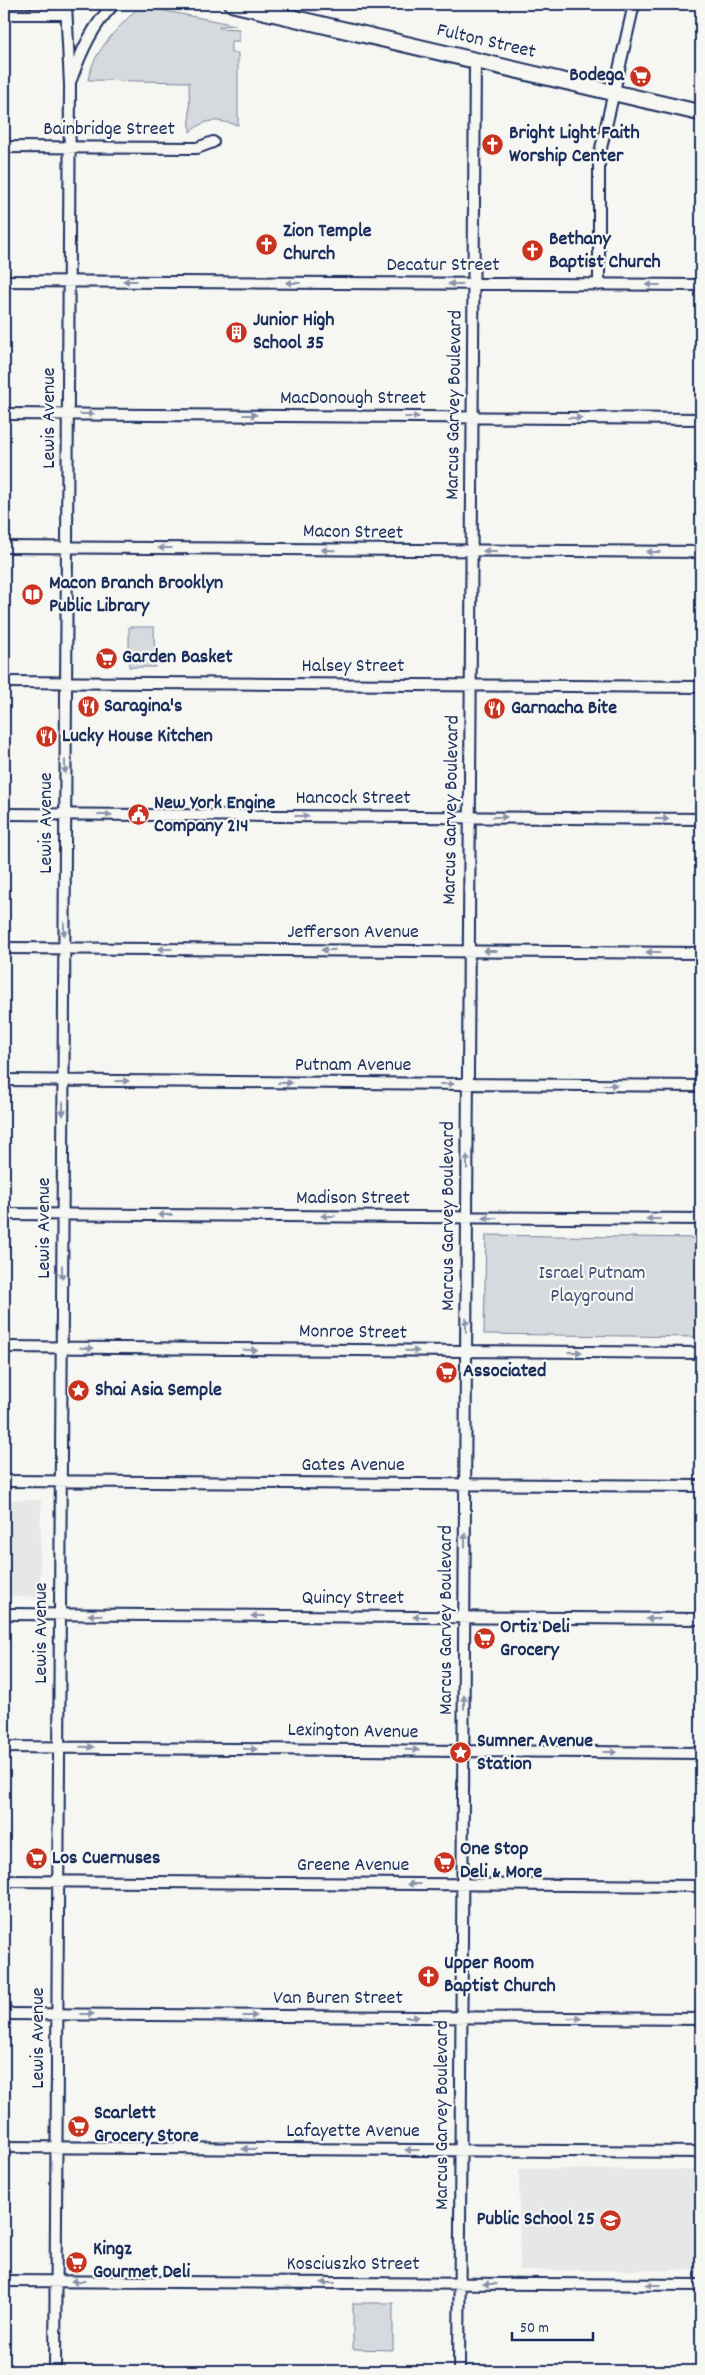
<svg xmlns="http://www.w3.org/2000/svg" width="705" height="2375" font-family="Dekko,sans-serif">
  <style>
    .built { fill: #e6e7e7 }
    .green { fill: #d6d9dd; stroke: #78849e }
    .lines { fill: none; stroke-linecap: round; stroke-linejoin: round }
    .street-casing { stroke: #1b2f5e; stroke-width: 14 }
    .secondary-casing { stroke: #1b2f5e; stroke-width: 19 }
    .street { stroke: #f6f6f2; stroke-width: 10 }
    .secondary { stroke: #f6f6f2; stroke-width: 15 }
    .oneway { fill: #8892a8 }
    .labels { text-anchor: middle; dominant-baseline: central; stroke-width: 4.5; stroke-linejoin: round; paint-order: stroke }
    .street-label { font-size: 20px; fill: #1b2f5e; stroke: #f6f6f2 }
    .poi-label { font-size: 20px; font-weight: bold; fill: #1b2f5e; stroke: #f6f6f2; text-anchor: start }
    .park-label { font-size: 20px; fill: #405177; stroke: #f6f6f2 }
  </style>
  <rect width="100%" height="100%" fill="#f6f6f2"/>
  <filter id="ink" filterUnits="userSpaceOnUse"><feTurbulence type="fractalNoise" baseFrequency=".02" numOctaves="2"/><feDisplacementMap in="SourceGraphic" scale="10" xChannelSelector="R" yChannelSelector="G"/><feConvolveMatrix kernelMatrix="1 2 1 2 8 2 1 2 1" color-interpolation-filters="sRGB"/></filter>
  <g filter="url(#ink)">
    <path class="built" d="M 4,1500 L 41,1500 L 40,1597 L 4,1596 Z
      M 519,2169 L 701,2170 L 701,2270 L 520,2270 Z"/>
    <path class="green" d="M 140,6 L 236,25 L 220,26 L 219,28 L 239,29 L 239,41 L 231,41 L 231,53 L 238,53 L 238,125 C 216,120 208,117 190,132 L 189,82 L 88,80 C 94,49 119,27 140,6 Z
      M 129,627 L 154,627 L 155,667 L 129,667 Z
      M 486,1235 L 699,1238 L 698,1337 L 484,1334 Z
      M 353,2303 L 393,2303 L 393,2350 L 353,2349 Z"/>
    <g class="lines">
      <defs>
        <path id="street" d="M 4,14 L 66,14
          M 71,80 C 81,52 93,25 114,4
          M 4,147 L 197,148 L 213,142
          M 4,281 L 701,285
          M 599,285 L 599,157 L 634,4
          M 4,414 L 701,419
          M 4,547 L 701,552
          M 4,682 L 701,687
          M 4,814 L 701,819
          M 4,948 L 701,953
          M 4,1080 L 701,1086
          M 4,1214 L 701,1219
          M 4,1347 L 701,1353
          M 4,1481 L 701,1486
          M 4,1614 L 701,1619
          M 4,1747 L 701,1753
          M 4,1881 L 701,1886
          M 4,2014 L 701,2019
          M 4,2147 L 701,2152
          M 4,2281 L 701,2285
          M 55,2371 L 70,85 L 66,4
          M 459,2371 L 475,60"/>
        <path id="secondary" d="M 233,4 L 701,113"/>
      </defs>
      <use href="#street" class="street-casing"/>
      <use href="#secondary" class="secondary-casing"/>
      <use href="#street" class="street"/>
      <use href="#secondary" class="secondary"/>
    </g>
    <defs><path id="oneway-solid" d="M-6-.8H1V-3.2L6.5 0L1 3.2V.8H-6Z" transform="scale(1.25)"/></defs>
    <g class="oneway">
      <use href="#oneway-solid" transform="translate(130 281) rotate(-180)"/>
      <use href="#oneway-solid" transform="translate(293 283) rotate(-180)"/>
      <use href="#oneway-solid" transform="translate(455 284) rotate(-180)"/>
      <use href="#oneway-solid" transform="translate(653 285) rotate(-180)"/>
      <use href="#oneway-solid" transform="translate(87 414)"/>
      <use href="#oneway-solid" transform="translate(250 415)"/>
      <use href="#oneway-solid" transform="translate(412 417)"/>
      <use href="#oneway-solid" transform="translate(575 418) rotate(1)"/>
      <use href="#oneway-solid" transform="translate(165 548) rotate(-180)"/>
      <use href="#oneway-solid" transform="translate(328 550) rotate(-179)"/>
      <use href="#oneway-solid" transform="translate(490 551) rotate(-180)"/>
      <use href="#oneway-solid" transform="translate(653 552) rotate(-180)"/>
      <use href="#oneway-solid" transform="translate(65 767) rotate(90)"/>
      <use href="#oneway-solid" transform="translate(105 815)"/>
      <use href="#oneway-solid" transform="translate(302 816)"/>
      <use href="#oneway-solid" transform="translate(500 817)"/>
      <use href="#oneway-solid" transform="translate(662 819)"/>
      <use href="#oneway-solid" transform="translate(64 929) rotate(90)"/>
      <use href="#oneway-solid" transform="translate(165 949) rotate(-180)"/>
      <use href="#oneway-solid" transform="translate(328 950) rotate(-180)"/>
      <use href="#oneway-solid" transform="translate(490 951) rotate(-180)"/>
      <use href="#oneway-solid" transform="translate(653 952) rotate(-180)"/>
      <use href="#oneway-solid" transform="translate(122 1081)"/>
      <use href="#oneway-solid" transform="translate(285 1083)"/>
      <use href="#oneway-solid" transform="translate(447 1084)"/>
      <use href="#oneway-solid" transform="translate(610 1085)"/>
      <use href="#oneway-solid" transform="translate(63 1109) rotate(90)"/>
      <use href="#oneway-solid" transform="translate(467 1162) rotate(-90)"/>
      <use href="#oneway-solid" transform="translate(165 1215) rotate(-180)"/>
      <use href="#oneway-solid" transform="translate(328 1216) rotate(-180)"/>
      <use href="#oneway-solid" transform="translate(490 1218) rotate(-180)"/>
      <use href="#oneway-solid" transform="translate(653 1219) rotate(-180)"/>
      <use href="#oneway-solid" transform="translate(62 1272) rotate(90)"/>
      <use href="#oneway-solid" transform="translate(466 1325) rotate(-90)"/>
      <use href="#oneway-solid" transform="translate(87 1348) rotate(1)"/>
      <use href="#oneway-solid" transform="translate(250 1350) rotate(1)"/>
      <use href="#oneway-solid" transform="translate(412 1351) rotate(1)"/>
      <use href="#oneway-solid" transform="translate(575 1352)"/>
      <use href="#oneway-solid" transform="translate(465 1540) rotate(-90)"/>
      <use href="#oneway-solid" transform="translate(95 1615) rotate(-180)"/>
      <use href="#oneway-solid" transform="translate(258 1616) rotate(-180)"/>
      <use href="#oneway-solid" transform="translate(420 1617) rotate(-180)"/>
      <use href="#oneway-solid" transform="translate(653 1619) rotate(-180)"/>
      <use href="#oneway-solid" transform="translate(464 1702) rotate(-90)"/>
      <use href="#oneway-solid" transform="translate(87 1747) rotate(1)"/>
      <use href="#oneway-solid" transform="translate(250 1749) rotate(1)"/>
      <use href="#oneway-solid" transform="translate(412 1750) rotate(1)"/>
      <use href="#oneway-solid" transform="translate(610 1752)"/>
      <use href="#oneway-solid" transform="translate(414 1884) rotate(-180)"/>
      <use href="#oneway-solid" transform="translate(87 2014)"/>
      <use href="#oneway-solid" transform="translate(250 2016)"/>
      <use href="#oneway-solid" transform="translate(412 2017)"/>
      <use href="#oneway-solid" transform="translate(575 2018)"/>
      <use href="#oneway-solid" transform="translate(249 2149) rotate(-180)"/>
      <use href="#oneway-solid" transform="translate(412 2150) rotate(-180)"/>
      <use href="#oneway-solid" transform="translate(78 2281) rotate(-180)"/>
      <use href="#oneway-solid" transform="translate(328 2283) rotate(-180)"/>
      <use href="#oneway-solid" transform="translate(490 2284) rotate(-180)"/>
      <use href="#oneway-solid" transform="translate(653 2285) rotate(-180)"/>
    </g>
  </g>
  <defs>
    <symbol id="supermarket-disc" viewBox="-11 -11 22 22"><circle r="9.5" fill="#c8321e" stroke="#f6f6f2"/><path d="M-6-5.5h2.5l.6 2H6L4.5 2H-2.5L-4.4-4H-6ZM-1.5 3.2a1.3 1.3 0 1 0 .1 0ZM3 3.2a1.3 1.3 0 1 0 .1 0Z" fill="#fff"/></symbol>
    <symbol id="church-disc" viewBox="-11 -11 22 22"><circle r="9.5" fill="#c8321e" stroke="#f6f6f2"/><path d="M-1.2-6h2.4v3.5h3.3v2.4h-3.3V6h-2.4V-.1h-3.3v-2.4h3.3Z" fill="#fff"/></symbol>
    <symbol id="building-disc" viewBox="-11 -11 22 22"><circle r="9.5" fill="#c8321e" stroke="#f6f6f2"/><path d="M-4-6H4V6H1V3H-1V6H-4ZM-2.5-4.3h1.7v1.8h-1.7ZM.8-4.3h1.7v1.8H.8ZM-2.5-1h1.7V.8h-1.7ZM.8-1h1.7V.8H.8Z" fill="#fff"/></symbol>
    <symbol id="library-disc" viewBox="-11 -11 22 22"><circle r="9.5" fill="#c8321e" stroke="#f6f6f2"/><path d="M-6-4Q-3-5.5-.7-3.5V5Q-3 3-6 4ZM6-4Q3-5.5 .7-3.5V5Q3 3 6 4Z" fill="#fff"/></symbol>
    <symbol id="restaurant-disc" viewBox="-11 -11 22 22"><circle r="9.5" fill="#c8321e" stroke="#f6f6f2"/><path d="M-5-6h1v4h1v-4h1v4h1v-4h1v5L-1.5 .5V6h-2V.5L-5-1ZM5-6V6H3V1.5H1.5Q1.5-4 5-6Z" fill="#fff"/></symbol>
    <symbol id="civic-disc" viewBox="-11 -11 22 22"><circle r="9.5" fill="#c8321e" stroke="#f6f6f2"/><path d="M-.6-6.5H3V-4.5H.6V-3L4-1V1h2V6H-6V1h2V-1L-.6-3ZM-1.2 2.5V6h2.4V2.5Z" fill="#fff"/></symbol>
    <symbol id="sight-disc" viewBox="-11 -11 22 22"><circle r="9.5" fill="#c8321e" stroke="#f6f6f2"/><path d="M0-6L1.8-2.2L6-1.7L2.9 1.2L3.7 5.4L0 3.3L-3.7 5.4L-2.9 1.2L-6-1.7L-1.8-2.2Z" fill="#fff"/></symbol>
    <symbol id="school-disc" viewBox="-11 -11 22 22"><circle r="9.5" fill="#c8321e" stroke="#f6f6f2"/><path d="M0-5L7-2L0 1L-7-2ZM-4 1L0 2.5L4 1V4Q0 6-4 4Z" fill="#fff"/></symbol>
  </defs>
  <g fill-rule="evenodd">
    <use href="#supermarket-disc" x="628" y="64" width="25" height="25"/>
    <use href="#church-disc" x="480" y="132" width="25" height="25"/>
    <use href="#church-disc" x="254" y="232" width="25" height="25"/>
    <use href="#church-disc" x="520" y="238" width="25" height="25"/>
    <use href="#building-disc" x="224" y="320" width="25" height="25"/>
    <use href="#library-disc" x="20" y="582" width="25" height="25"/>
    <use href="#supermarket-disc" x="94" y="646" width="25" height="25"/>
    <use href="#restaurant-disc" x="76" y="694" width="25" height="25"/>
    <use href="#restaurant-disc" x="482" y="696" width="25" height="25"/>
    <use href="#restaurant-disc" x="34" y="724" width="25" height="25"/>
    <use href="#civic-disc" x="126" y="802" width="25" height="25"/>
    <use href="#supermarket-disc" x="434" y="1360" width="25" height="25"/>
    <use href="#sight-disc" x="66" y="1378" width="25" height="25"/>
    <use href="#supermarket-disc" x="472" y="1626" width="25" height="25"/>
    <use href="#sight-disc" x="448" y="1740" width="25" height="25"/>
    <use href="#supermarket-disc" x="24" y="1846" width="25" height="25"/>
    <use href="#supermarket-disc" x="432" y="1850" width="25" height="25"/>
    <use href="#church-disc" x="416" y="1964" width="25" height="25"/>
    <use href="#supermarket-disc" x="66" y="2114" width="25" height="25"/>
    <use href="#school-disc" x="598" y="2208" width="25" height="25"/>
    <use href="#supermarket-disc" x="64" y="2250" width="25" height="25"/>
  </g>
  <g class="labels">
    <g class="street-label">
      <text transform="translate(486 42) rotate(13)">Fulton Street</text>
      <text x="109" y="130">Bainbridge Street</text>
      <text x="443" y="266">Decatur Street</text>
      <text x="353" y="399">MacDonough Street</text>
      <text transform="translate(455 405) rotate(-89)">Marcus Garvey Boulevard</text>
      <text transform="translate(50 418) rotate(-90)">Lewis Avenue</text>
      <text transform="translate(353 533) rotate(1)">Macon Street</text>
      <text x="353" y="667">Halsey Street</text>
      <text x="353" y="799">Hancock Street</text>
      <text transform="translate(452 810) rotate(-89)">Marcus Garvey Boulevard</text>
      <text transform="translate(47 823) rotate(-90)">Lewis Avenue</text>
      <text x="353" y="933">Jefferson Avenue</text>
      <text x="353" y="1066">Putnam Avenue</text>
      <text x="353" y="1199">Madison Street</text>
      <text transform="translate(449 1216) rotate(-90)">Marcus Garvey Boulevard</text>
      <text transform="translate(45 1228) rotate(-90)">Lewis Avenue</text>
      <text transform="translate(353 1333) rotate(1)">Monroe Street</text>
      <text x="353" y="1466">Gates Avenue</text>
      <text x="353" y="1599">Quincy Street</text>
      <text transform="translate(447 1620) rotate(-90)">Marcus Garvey Boulevard</text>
      <text transform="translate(42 1633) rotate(-90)">Lewis Avenue</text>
      <text transform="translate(353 1732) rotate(1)">Lexington Avenue</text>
      <text x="353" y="1866">Greene Avenue</text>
      <text x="338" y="1999">Van Buren Street</text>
      <text transform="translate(39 2038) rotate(-90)">Lewis Avenue</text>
      <text transform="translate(443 2115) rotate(-90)">Marcus Garvey Boulevard</text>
      <text x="353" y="2132">Lafayette Avenue</text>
      <text x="353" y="2265">Kosciuszko Street</text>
    </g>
    <g class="poi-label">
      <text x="624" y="76" text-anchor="end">Bodega</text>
      <text x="509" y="134">Bright Light Faith<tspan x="509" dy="23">Worship Center</tspan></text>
      <text x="283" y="232">Zion Temple<tspan x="283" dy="23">Church</tspan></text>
      <text x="549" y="240">Bethany<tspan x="549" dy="23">Baptist Church</tspan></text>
      <text x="253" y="321">Junior High<tspan x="253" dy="23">School 35</tspan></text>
      <text x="49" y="584">Macon Branch Brooklyn<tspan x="49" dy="23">Public Library</tspan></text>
      <text x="122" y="658">Garden Basket</text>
      <text x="104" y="707">Saragina's</text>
      <text x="511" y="709">Garnacha Bite</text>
      <text x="62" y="737">Lucky House Kitchen</text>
      <text x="154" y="804">New York Engine<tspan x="154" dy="23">Company 214</tspan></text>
      <text x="463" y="1372">Associated</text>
      <text x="95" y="1391">Shai Asia Semple</text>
      <text x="500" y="1628">Ortiz Deli<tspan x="500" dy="23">Grocery</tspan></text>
      <text x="477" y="1742">Sumner Avenue<tspan x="477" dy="23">Station</tspan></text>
      <text x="460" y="1850">One Stop<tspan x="460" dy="23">Deli &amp; More</tspan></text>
      <text x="52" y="1859">Los Cuernuses</text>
      <text x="444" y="1964">Upper Room<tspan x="444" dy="23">Baptist Church</tspan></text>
      <text x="94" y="2114">Scarlett<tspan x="94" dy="23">Grocery Store</tspan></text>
      <text x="595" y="2220" text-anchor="end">Public School 25</text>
      <text x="93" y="2250">Kingz<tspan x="93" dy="23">Gourmet Deli</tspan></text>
    </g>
    <g class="park-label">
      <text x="592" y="1274">Israel Putnam<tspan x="592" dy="23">Playground</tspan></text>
    </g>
  </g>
  <rect width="705" height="2375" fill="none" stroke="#f6f6f2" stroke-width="20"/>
  <rect x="10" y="10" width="685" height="2355" fill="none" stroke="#1b2f5e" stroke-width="2" filter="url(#ink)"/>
  <path d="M512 2332v8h81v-8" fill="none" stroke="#1b2f5e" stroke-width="2.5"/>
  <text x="520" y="2332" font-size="15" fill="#1b2f5e" stroke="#f6f6f2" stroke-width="4" paint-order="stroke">50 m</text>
</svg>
